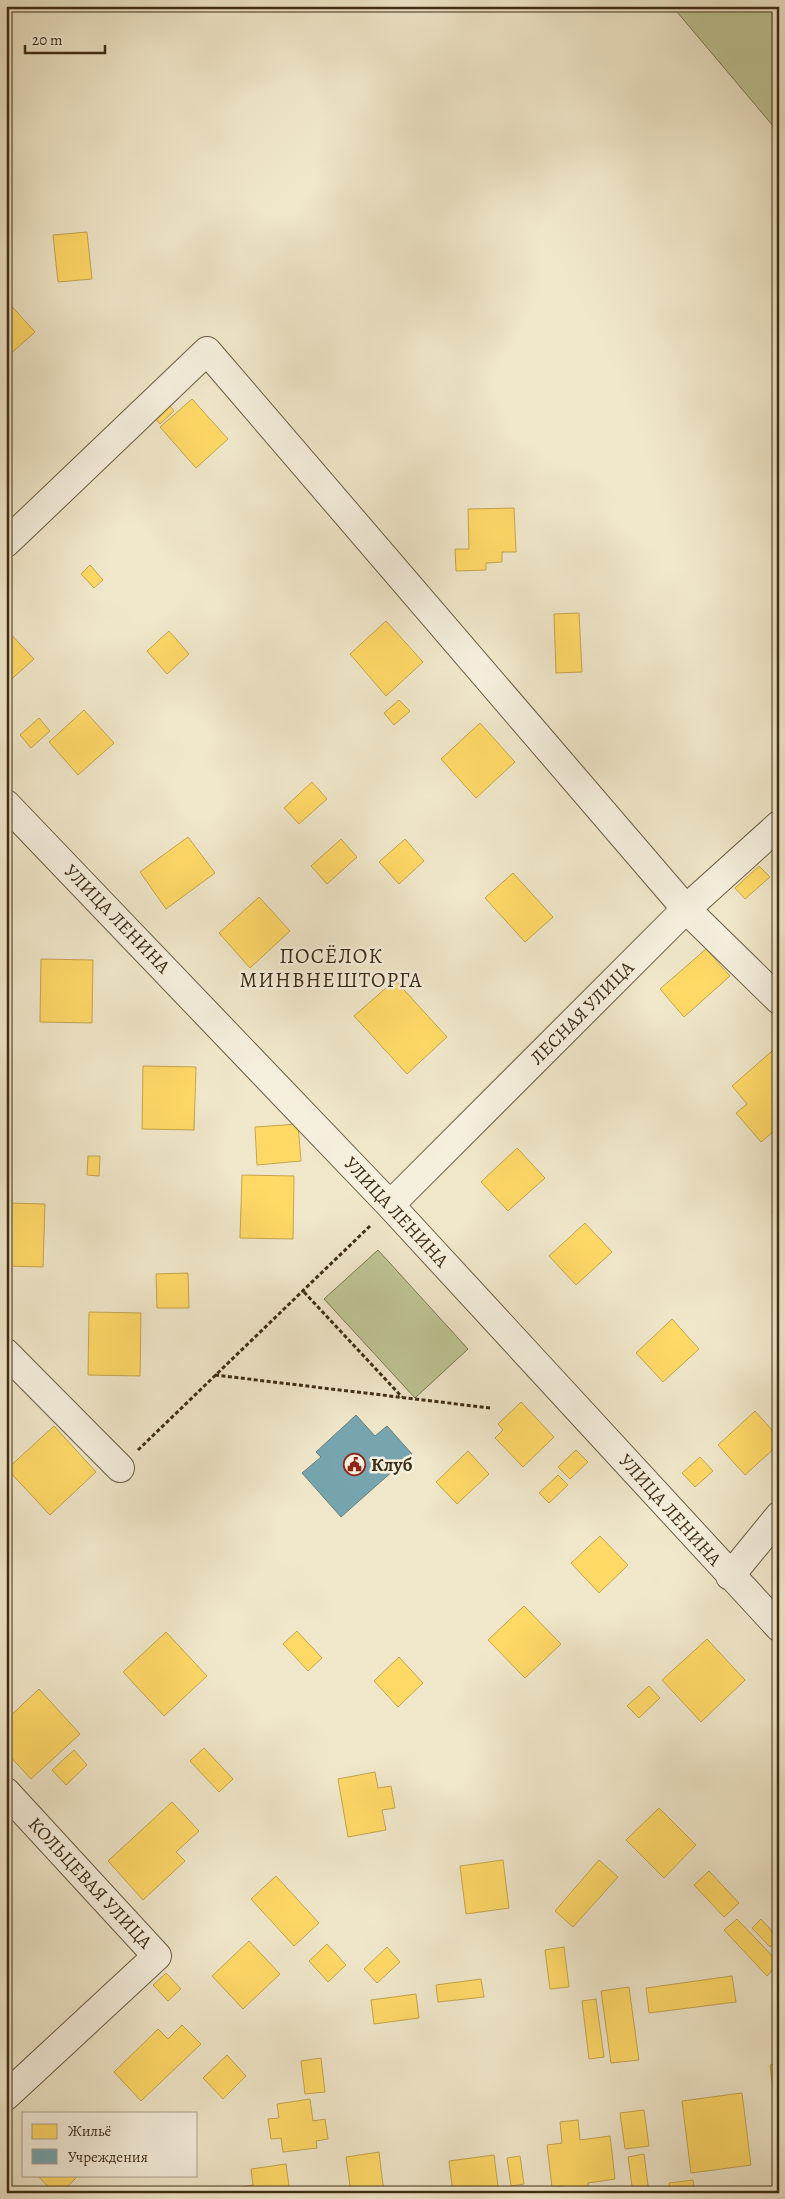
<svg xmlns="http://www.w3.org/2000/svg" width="785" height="2199" font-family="Alegreya,serif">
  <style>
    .green { fill: #bec494; stroke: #7e7855 }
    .homes { fill: #ffd966; stroke: #c5a54e }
    .public { fill: #76a5af; stroke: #658181 }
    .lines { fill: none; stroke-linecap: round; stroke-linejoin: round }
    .street-casing { stroke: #6a5c43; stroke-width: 30 }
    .path { stroke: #3e2d16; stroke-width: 3; stroke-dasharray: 4 2.5; stroke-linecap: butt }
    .street { stroke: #f5efdd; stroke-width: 28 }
    .labels { text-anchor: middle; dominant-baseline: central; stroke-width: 5; stroke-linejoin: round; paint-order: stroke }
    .street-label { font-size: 19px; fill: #3e2d16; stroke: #f5efdd }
    .poi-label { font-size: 19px; font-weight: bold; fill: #3e2d16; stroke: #f5efdd; text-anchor: start }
    .quarter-label { font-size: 21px; letter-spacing: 1px; fill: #3e2d16; stroke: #f5efdd }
  </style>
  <rect width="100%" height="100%" fill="#f0e7ca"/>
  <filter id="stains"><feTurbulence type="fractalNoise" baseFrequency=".004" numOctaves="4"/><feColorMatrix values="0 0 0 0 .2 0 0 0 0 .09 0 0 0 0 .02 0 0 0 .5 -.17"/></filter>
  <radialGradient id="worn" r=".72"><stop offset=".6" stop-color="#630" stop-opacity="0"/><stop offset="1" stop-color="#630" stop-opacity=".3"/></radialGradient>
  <path class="green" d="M 672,6 L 779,6 L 779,133 Z
    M 378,1250 L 468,1349 L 415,1398 L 324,1299 Z"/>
  <path class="homes" d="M 87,232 L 92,279 L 58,282 L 53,235 Z
    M 6,300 L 35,332 L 6,358 Z
    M 192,399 L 228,439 L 196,468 L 160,427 Z
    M 167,402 L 174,411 L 160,424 L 152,415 Z
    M 514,508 L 516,552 L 502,552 L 502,562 L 486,563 L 486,570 L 456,571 L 455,549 L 469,549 L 468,509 Z
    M 90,565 L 103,580 L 94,588 L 81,574 Z
    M 579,613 L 582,672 L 556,673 L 554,614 Z
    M 386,621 L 423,662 L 386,696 L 350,654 Z
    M 6,629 L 34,659 L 6,684 Z
    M 169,631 L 189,654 L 167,674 L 147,651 Z
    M 399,700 L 410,711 L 394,725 L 384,713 Z
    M 84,710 L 114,743 L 78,775 L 49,742 Z
    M 39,718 L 50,731 L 31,748 L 20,735 Z
    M 480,723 L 515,762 L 476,798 L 441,759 Z
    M 312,782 L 327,799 L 299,824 L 284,808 Z
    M 188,837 L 215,873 L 166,909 L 140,872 Z
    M 341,839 L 357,857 L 327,884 L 311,866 Z
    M 405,839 L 424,861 L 399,884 L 379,862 Z
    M 759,866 L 770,877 L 745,899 L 735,888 Z
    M 513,873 L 553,917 L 525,942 L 485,898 Z
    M 259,897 L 290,931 L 250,968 L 219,933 Z
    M 706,949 L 730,976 L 684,1017 L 660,989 Z
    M 41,959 L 93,960 L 92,1023 L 40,1022 Z
    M 395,980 L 447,1037 L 407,1074 L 354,1016 Z
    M 779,1045 L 779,1127 L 761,1142 L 736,1113 L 747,1104 L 732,1086 Z
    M 143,1066 L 196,1067 L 194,1130 L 142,1129 Z
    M 298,1124 L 301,1161 L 257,1165 L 255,1127 Z
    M 517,1148 L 545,1178 L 508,1211 L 481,1182 Z
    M 88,1156 L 100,1156 L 99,1176 L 87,1175 Z
    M 242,1175 L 294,1176 L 293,1239 L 240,1238 Z
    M 6,1203 L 45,1204 L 43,1267 L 6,1266 Z
    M 779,1206 L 779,1219 L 772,1212 Z
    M 585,1223 L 612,1252 L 576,1285 L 549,1256 Z
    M 188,1273 L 189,1308 L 157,1308 L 156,1274 Z
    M 89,1312 L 141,1313 L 140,1376 L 88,1375 Z
    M 672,1319 L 699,1349 L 663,1382 L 636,1353 Z
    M 521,1402 L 554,1437 L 523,1467 L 495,1438 L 503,1430 L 498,1424 Z
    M 755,1411 L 779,1438 L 779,1444 L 745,1475 L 718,1445 Z
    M 54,1426 L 96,1472 L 50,1515 L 7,1469 Z
    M 576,1450 L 588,1462 L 570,1479 L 558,1467 Z
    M 468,1451 L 489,1474 L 457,1504 L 436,1482 Z
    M 700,1457 L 713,1471 L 695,1487 L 682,1473 Z
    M 558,1475 L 568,1485 L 549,1503 L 539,1493 Z
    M 600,1536 L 628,1565 L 599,1593 L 571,1563 Z
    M 524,1606 L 561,1644 L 525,1678 L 488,1640 Z
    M 297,1631 L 322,1658 L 308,1671 L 283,1644 Z
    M 166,1632 L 207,1676 L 164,1716 L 123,1672 Z
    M 707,1639 L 745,1680 L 701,1722 L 662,1680 Z
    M 399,1657 L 423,1683 L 398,1707 L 374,1681 Z
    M 649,1686 L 660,1698 L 639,1718 L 627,1706 Z
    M 39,1689 L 80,1734 L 31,1779 L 6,1752 L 6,1720 Z
    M 204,1748 L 233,1779 L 219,1792 L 190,1761 Z
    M 74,1750 L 87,1765 L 66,1785 L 52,1770 Z
    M 375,1772 L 378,1788 L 391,1786 L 395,1808 L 382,1810 L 386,1830 L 348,1837 L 338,1779 Z
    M 172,1802 L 199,1831 L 176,1852 L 185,1861 L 143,1900 L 108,1861 Z
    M 659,1808 L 696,1845 L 664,1878 L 626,1840 Z
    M 503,1860 L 509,1908 L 466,1914 L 460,1866 Z
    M 599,1860 L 618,1877 L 573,1927 L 555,1911 Z
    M 709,1871 L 739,1903 L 724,1917 L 694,1885 Z
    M 276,1876 L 319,1923 L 294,1946 L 251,1899 Z
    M 737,1919 L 779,1963 L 767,1976 L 724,1930 Z
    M 761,1919 L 779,1939 L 770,1947 L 752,1928 Z
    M 249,1941 L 280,1974 L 243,2009 L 212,1976 Z
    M 327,1944 L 346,1965 L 328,1982 L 309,1961 Z
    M 387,1947 L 400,1962 L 377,1983 L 364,1969 Z
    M 564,1947 L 569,1987 L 550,1989 L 545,1950 Z
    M 166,1973 L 181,1989 L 168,2001 L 153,1985 Z
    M 732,1976 L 736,2002 L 649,2013 L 646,1988 Z
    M 481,1979 L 484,1997 L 438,2002 L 436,1985 Z
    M 629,1987 L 639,2060 L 611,2063 L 601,1991 Z
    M 416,1994 L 419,2018 L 374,2024 L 371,2000 Z
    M 596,1999 L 604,2057 L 589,2059 L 582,2001 Z
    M 182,2025 L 201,2044 L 141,2101 L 114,2072 L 158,2029 L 168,2039 Z
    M 227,2055 L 246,2076 L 223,2099 L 203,2078 Z
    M 321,2058 L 325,2092 L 305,2094 L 301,2061 Z
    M 779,2064 L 779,2089 L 773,2089 L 770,2065 Z
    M 742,2093 L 751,2165 L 691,2173 L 682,2101 Z
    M 310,2099 L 313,2121 L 325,2119 L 328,2139 L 316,2141 L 317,2148 L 283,2152 L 281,2138 L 271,2139 L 268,2119 L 279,2118 L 277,2104 Z
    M 644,2110 L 649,2146 L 625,2149 L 620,2113 Z
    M 578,2120 L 580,2140 L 610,2136 L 615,2179 L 588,2183 L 589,2193 L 565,2193 L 564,2186 L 552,2187 L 547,2145 L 562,2143 L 560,2122 Z
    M 379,2152 L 384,2193 L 351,2193 L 346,2157 Z
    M 644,2154 L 649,2193 L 633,2193 L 628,2157 Z
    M 494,2155 L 498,2187 L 453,2193 L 449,2161 Z
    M 520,2156 L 524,2184 L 511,2186 L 507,2158 Z
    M 286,2164 L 290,2193 L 231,2193 L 230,2189 L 253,2185 L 251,2169 Z
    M 37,2175 L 79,2175 L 61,2193 L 54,2193 Z
    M 693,2180 L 695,2193 L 670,2193 L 669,2183 Z"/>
  <path class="public" d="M 356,1415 L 375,1436 L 387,1426 L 412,1454 L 341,1517 L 302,1473 L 321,1457 L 316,1452 Z"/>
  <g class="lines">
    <defs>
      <path id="street" d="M 6,543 L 207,351 L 686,909 L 779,1000
        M 6,804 L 390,1205 L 779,1627
        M 390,1205 L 686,909 L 779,825
        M 6,1353 L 120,1468
        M 730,1576 L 779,1516
        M 6,1792 L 157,1956 L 6,2096"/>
    </defs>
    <use href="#street" class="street-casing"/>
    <path class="path" d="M 304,1292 L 402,1397
      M 215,1375 L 490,1408
      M 138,1450 L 371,1225"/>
    <use href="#street" class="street"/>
  </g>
  <defs>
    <symbol id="civic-ring" viewBox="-11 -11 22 22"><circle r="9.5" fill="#f5efdd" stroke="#8f2418" stroke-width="1.5"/><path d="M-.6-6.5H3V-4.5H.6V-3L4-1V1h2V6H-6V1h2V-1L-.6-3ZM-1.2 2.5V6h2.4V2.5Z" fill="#8f2418"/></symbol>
  </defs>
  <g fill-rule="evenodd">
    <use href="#civic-ring" x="342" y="1452" width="25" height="25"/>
  </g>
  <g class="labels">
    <g class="street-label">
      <text transform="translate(117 919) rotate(46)">УЛИЦА ЛЕНИНА</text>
      <text transform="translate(582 1013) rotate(-45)">ЛЕСНАЯ УЛИЦА</text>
      <text transform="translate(396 1212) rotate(47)">УЛИЦА ЛЕНИНА</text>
      <text transform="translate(670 1510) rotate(48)">УЛИЦА ЛЕНИНА</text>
      <text transform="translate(90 1883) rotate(47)">КОЛЬЦЕВАЯ УЛИЦА</text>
    </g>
    <g class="poi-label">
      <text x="371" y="1465">Клуб</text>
    </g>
    <g class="quarter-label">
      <text x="331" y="956">ПОСЁЛОК<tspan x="331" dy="24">МИНВНЕШТОРГА</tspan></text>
    </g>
  </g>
  <rect width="785" height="2199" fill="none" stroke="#f0e7ca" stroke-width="25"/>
  <rect x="8" y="8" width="770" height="2184" fill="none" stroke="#3e2d16" stroke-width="2.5"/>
  <rect x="12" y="12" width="760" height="2174" fill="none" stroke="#3e2d16"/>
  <rect x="22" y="2112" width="175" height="65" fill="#f5efdd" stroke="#aca18d"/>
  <rect x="32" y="2124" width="25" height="15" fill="#ffd966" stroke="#aca18d"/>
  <text x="68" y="2136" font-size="15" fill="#3e2d16">Жильё</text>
  <rect x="32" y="2149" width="25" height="15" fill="#76a5af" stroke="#aca18d"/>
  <text x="68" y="2162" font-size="15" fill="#3e2d16">Учреждения</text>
  <path d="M25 45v8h80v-8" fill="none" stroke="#3e2d16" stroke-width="2.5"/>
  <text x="32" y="45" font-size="15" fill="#3e2d16" stroke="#f5efdd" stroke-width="4" paint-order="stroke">20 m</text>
  <rect width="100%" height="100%" filter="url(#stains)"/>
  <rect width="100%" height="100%" fill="url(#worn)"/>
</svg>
